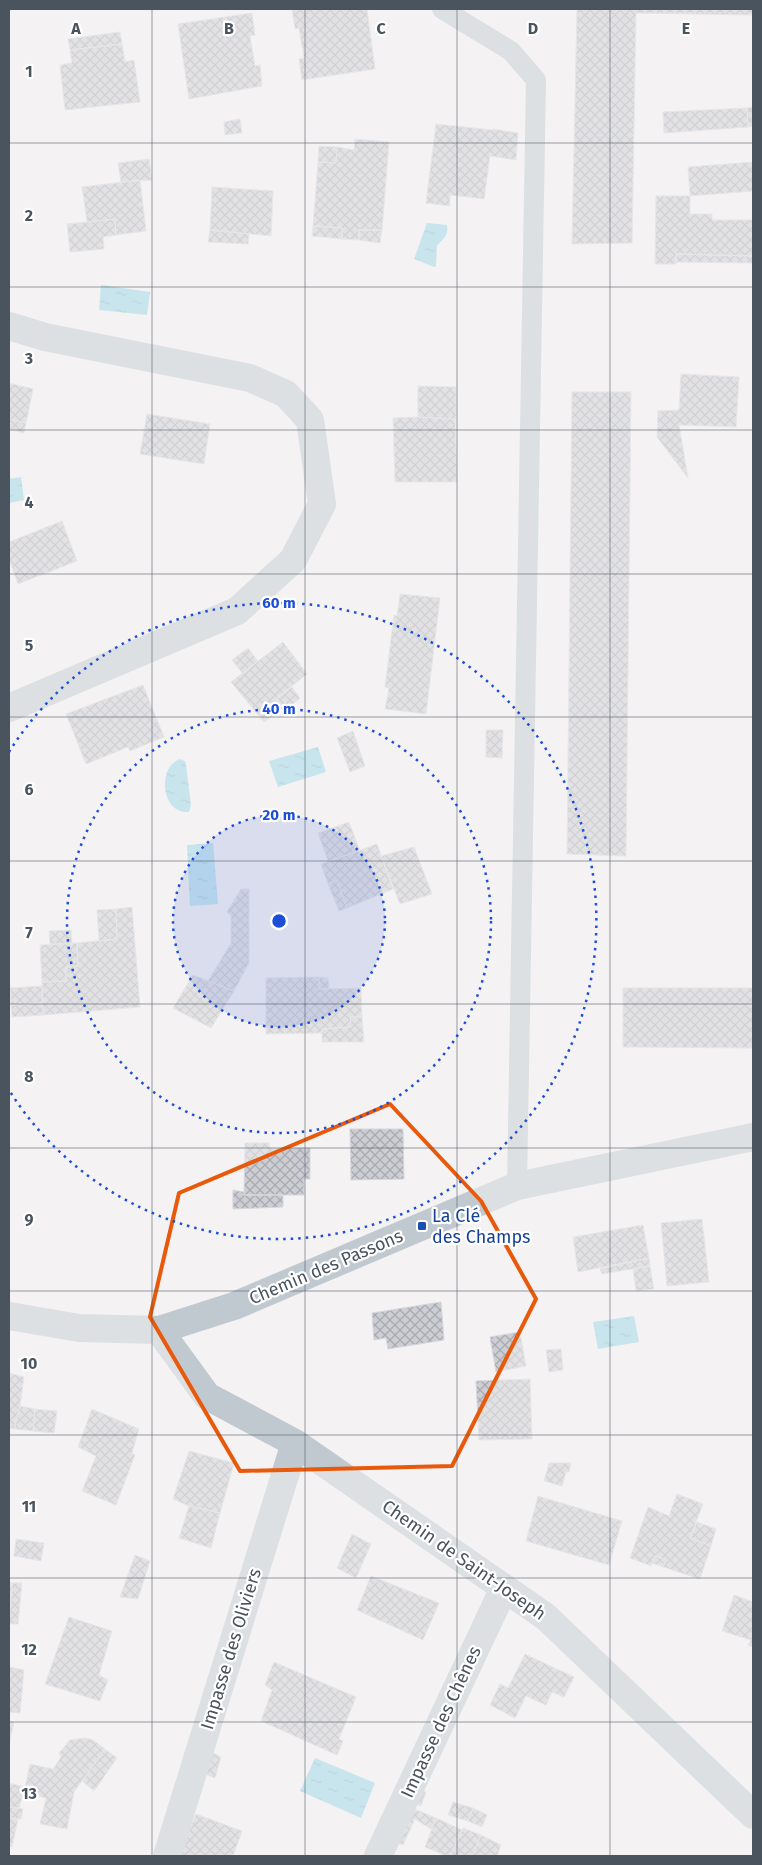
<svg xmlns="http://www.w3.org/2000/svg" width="762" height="1865" font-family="'Fira Sans',sans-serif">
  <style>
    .water { fill: url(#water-ripples) }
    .building { fill: url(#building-cross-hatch); stroke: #d6d8dd }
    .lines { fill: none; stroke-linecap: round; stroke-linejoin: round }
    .service { stroke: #c0c9d0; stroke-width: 20 }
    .minor { stroke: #c0c9d0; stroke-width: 28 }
    .marked { fill: none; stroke: #e8590c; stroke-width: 4; stroke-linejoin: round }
    .grid { fill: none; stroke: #4a545f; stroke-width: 1; stroke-opacity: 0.55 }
    .ring { fill: none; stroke: #1d4ed8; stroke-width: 2.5; stroke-dasharray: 2.5 5 }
    .transit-dot { fill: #1a4fb4; stroke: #fff; stroke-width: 2 }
    .labels { text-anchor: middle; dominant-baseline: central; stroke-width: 4.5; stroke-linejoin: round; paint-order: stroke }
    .transit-label { font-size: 18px; fill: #164399; stroke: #fff; text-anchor: start }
    .street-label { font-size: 18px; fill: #4a545f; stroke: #fff }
    .grid-label { font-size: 16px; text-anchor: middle; font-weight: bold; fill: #4a545f; stroke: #fff; stroke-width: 4.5; stroke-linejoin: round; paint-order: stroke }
    .centre { fill: #1d4ed8; stroke: #fff; stroke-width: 2.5 }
    .ring-label { font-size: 15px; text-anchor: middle; font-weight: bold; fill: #1d4ed8; stroke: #fff; stroke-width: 4.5; stroke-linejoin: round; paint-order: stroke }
  </style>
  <defs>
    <pattern id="water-ripples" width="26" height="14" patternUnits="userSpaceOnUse" patternTransform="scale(1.25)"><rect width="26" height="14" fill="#92d5e9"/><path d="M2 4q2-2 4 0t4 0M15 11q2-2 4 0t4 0" fill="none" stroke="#79afc0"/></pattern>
    <pattern id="building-cross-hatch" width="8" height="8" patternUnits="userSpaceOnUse" patternTransform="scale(1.25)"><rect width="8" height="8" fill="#ccced4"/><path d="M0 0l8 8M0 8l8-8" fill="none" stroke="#a8aaaf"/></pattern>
  </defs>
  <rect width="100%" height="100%" fill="#f4f2f2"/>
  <path class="water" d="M 427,223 L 447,225 C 449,236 443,238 437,246 L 436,266 L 434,267 L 414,259 Z
    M 101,285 L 150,292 L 147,315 L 99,310 Z
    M 21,477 L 24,500 L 9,503 L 9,479 Z
    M 318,747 L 326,772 L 278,787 L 269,761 Z
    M 179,759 L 185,761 L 186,765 L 191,805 L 189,812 C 168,814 160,787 168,770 C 170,765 174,762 179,759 Z
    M 213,843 L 218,904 L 190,906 L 187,845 Z
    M 634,1316 L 639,1342 L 598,1349 L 593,1322 Z
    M 315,1758 L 375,1783 L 361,1818 L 300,1791 Z"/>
  <path class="building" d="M 292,9 L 367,9 L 375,69 L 302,80 L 299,59 L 304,58 L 299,28 L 295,29 Z
    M 577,9 L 753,9 L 753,15 L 636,13 L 632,243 L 572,244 Z
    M 252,13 L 255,35 L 250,36 L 255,66 L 260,65 L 262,86 L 189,99 L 178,24 Z
    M 120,32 L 122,44 L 70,50 L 68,39 Z
    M 122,44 L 125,62 L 134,60 L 140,102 L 65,110 L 60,65 L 72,63 L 70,50 Z
    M 753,107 L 753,126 L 748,127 L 747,108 Z
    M 747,108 L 748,127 L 664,133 L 663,112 Z
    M 240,119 L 242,133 L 225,135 L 224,122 Z
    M 436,124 L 493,130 L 493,129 L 518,133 L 516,160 L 490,156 L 484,199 L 450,195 L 450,206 L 426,203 Z
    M 355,139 L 389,142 L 382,230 L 359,230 L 359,240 L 342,239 L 342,228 L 313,226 L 318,162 L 336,163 L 337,147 L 354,150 Z
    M 319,146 L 337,147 L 336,163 L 318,162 Z
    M 149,159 L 152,180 L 121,182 L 118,163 Z
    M 753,162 L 753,191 L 690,196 L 688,167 Z
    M 140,180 L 146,231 L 116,235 L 115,219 L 87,222 L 82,187 Z
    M 212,187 L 273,191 L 271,236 L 210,230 Z
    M 656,196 L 690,196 L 690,214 L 712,214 L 712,220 L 753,220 L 753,256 L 676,254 L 676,264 L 655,264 Z
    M 115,219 L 116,235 L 103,237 L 104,249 L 70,252 L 67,224 Z
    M 313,226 L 342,228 L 342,239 L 312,236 Z
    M 210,230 L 249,234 L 248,244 L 208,242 Z
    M 359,230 L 382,230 L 380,243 L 359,240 Z
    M 676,254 L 753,256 L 753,263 L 676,262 Z
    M 681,374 L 739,377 L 736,427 L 679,425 L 688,478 L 657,437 L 658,411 L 679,410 Z
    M 9,383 L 33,389 L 26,423 L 9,419 Z
    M 418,386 L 456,387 L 456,419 L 418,417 Z
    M 572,392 L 631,392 L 626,856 L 567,854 Z
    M 147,414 L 210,424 L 204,464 L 140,454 Z
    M 418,417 L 455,419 L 457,482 L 395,482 L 393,418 Z
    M 9,419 L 26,423 L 24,433 L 9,429 Z
    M 62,521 L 77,561 L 18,584 L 9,559 L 9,542 Z
    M 400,594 L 440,598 L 426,714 L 385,709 L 389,688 L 385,687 L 394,615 L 397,616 Z
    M 283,642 L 307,674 L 277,698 L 283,708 L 264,722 L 231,682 Z
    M 248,648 L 258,661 L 243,674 L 232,660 Z
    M 143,685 L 164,737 L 130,751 L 128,747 L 86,764 L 66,714 Z
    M 292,687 L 300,698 L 285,711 L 277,698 Z
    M 486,730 L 503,730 L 502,758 L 486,757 Z
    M 353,731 L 365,766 L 350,772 L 337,738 Z
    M 349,822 L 360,851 L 328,861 L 318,833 Z
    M 377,844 L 393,889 L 347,908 L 337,880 L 328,884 L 321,864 Z
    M 414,847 L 432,894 L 400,904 L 381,856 Z
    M 337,880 L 347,908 L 339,911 L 328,884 Z
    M 241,889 L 249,889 L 249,963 L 234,991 L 208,981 L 231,943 L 231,916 L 227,912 Z
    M 132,907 L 140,1007 L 43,1015 L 42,982 L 66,981 L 66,967 L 78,966 L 77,943 L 117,939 L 116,909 Z
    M 116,909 L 117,939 L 99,941 L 97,910 Z
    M 71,930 L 72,944 L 50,944 L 49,931 Z
    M 77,943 L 78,966 L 66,967 L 66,981 L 42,982 L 40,945 Z
    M 193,975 L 234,991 L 211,1028 L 173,1008 Z
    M 319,977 L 319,989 L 361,988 L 362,1017 L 351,1017 L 350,1027 L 322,1029 L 321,1033 L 266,1034 L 266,978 Z
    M 319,977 L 328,978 L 329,989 L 319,989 Z
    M 42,986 L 42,1003 L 11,1005 L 10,988 Z
    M 623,988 L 753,988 L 753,1048 L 623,1047 Z
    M 42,1003 L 43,1015 L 12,1017 L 11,1005 Z
    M 351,1017 L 362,1017 L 364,1042 L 322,1042 L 322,1029 L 350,1027 Z
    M 350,1129 L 403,1129 L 404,1179 L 351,1180 Z
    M 245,1143 L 269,1143 L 270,1148 L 310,1148 L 310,1179 L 304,1179 L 304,1195 L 244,1195 Z
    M 233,1190 L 244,1192 L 244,1195 L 283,1195 L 283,1207 L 233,1209 Z
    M 702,1219 L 709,1282 L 667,1286 L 661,1223 Z
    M 643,1225 L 649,1258 L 578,1272 L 573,1237 Z
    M 649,1258 L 650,1266 L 602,1274 L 600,1269 Z
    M 650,1266 L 654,1289 L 636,1291 L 633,1269 Z
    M 441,1302 L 444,1340 L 388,1349 L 386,1338 L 374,1340 L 372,1313 Z
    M 520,1332 L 526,1366 L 496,1372 L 490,1337 Z
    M 561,1349 L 563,1370 L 549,1372 L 546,1350 Z
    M 9,1373 L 24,1377 L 20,1406 L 14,1429 L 9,1428 Z
    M 530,1379 L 532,1439 L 479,1440 L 476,1381 Z
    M 20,1406 L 35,1409 L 33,1431 L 14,1429 Z
    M 35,1409 L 57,1411 L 54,1433 L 33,1431 Z
    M 92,1409 L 139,1429 L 132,1453 L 135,1455 L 116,1505 L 82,1491 L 96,1456 L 78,1447 Z
    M 189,1451 L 234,1463 L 220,1513 L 189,1506 L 173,1499 Z
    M 549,1463 L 571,1463 L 569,1472 L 566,1472 L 562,1486 L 544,1481 Z
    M 677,1494 L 703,1504 L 690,1538 L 711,1546 L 700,1579 L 663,1567 L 666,1560 L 655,1556 L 651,1566 L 630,1558 L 648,1507 L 669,1516 Z
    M 538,1496 L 622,1521 L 609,1565 L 526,1541 Z
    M 189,1506 L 220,1513 L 211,1548 L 179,1538 Z
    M 697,1522 L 716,1529 L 711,1546 L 690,1538 Z
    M 352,1534 L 371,1544 L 356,1578 L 337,1568 Z
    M 16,1539 L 44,1543 L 41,1561 L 14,1556 Z
    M 135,1555 L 150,1561 L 138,1599 L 120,1597 Z
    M 655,1556 L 666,1560 L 663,1567 L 652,1563 Z
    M 371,1576 L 439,1603 L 423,1640 L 357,1610 Z
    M 9,1582 L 12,1583 L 9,1609 Z
    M 12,1583 L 22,1583 L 18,1624 L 9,1624 Z
    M 734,1595 L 753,1602 L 753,1647 L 748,1645 L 751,1640 L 722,1631 Z
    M 69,1617 L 112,1631 L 99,1675 L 108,1680 L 100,1701 L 45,1684 Z
    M 525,1654 L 574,1677 L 564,1697 L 552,1692 L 546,1705 L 526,1696 L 515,1718 L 490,1705 L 500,1684 L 508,1688 Z
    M 274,1662 L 356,1697 L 339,1739 L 343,1741 L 337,1755 L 261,1721 L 272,1690 L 265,1685 Z
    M 9,1667 L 24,1670 L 20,1713 L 9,1712 Z
    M 9,1721 L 14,1722 L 9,1745 Z
    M 85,1738 L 93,1740 L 105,1749 L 74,1792 L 67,1829 L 40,1824 L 46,1798 L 24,1792 L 30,1764 L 53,1769 L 61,1757 L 59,1753 L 70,1740 Z
    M 203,1748 L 221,1757 L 215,1778 L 195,1770 Z
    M 105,1749 L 117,1758 L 94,1791 L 82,1781 Z
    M 9,1783 L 25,1787 L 19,1808 L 9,1807 Z
    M 414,1787 L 426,1792 L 421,1806 L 408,1800 Z
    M 453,1802 L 473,1808 L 468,1821 L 448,1815 Z
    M 407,1806 L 436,1818 L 431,1829 L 415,1819 L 403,1845 L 394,1842 Z
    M 9,1807 L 23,1809 L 21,1819 L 9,1818 Z
    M 473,1808 L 487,1815 L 482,1827 L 468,1821 Z
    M 196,1814 L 242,1831 L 233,1856 L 178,1856 Z
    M 9,1818 L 18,1819 L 12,1847 L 9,1846 Z
    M 436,1818 L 462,1830 L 450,1856 L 446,1856 L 425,1847 Z
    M 463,1828 L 481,1835 L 472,1856 L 450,1856 Z
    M 481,1835 L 501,1845 L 497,1856 L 472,1856 Z"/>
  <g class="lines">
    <path class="service" d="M 442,9 L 511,51 L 536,80 L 517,1186"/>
    <path class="minor" d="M 9,326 L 45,337 L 250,378 L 286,394 L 310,420 L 322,504 L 293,560 L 237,611 L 9,708
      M 9,1316 L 79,1328 L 159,1330 L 234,1306 L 517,1186 L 753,1137
      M 159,1330 L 207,1396 L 295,1443 L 546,1617 L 753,1815
      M 167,1856 L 295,1443
      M 378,1856 L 504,1588"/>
  </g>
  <path d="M0 0H762V1865H0ZM 390,1104 L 481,1201 L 536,1299 L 452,1466 L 240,1471 L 150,1317 L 179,1193 Z" fill="#f4f2f2" fill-opacity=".55" fill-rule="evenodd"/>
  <path class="marked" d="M 390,1104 L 481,1201 L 536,1299 L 452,1466 L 240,1471 L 150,1317 L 179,1193 Z"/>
  <path class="grid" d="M 152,9 L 152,1856M 305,9 L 305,1856M 457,9 L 457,1856M 610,9 L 610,1856M 9,143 L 753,143M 9,287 L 753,287M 9,430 L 753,430M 9,574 L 753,574M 9,717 L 753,717M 9,861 L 753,861M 9,1004 L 753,1004M 9,1148 L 753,1148M 9,1291 L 753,1291M 9,1435 L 753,1435M 9,1578 L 753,1578M 9,1722 L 753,1722"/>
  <circle cx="279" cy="921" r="106" fill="#1d4ed8" fill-opacity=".12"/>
  <g class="ring">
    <circle cx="279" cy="921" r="106"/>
    <circle cx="279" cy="921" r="212"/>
    <path d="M9 752A318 318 0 1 1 9 1090"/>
  </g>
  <rect class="transit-dot" x="417" y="1221" width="10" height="10" rx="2.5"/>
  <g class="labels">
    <g class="transit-label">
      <text x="432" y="1216">La Clé<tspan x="432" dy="21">des Champs</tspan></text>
    </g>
    <g class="street-label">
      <text transform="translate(326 1267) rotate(-23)">Chemin des Passons</text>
      <text transform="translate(464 1560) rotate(35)">Chemin de Saint-Joseph</text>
      <text transform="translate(231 1649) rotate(-73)">Impasse des Oliviers</text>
      <text transform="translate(441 1722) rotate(-65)">Impasse des Chênes</text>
    </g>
  </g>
  <g class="grid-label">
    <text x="76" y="34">A</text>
    <text x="229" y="34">B</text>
    <text x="381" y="34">C</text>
    <text x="533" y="34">D</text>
    <text x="686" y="34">E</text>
    <text x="29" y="77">1</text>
    <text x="29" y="221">2</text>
    <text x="29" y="364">3</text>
    <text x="29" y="508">4</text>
    <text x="29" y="651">5</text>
    <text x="29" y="795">6</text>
    <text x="29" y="938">7</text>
    <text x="29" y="1082">8</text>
    <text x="29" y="1225">9</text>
    <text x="29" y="1369">10</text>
    <text x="29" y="1512">11</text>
    <text x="29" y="1655">12</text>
    <text x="29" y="1799">13</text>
  </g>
  <circle cx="279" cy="921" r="8" class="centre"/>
  <g class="ring-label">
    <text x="279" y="608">60 m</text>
    <text x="279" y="714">40 m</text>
    <text x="279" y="820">20 m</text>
  </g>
  <rect width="762" height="1865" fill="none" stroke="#4a545f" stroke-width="20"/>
</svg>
